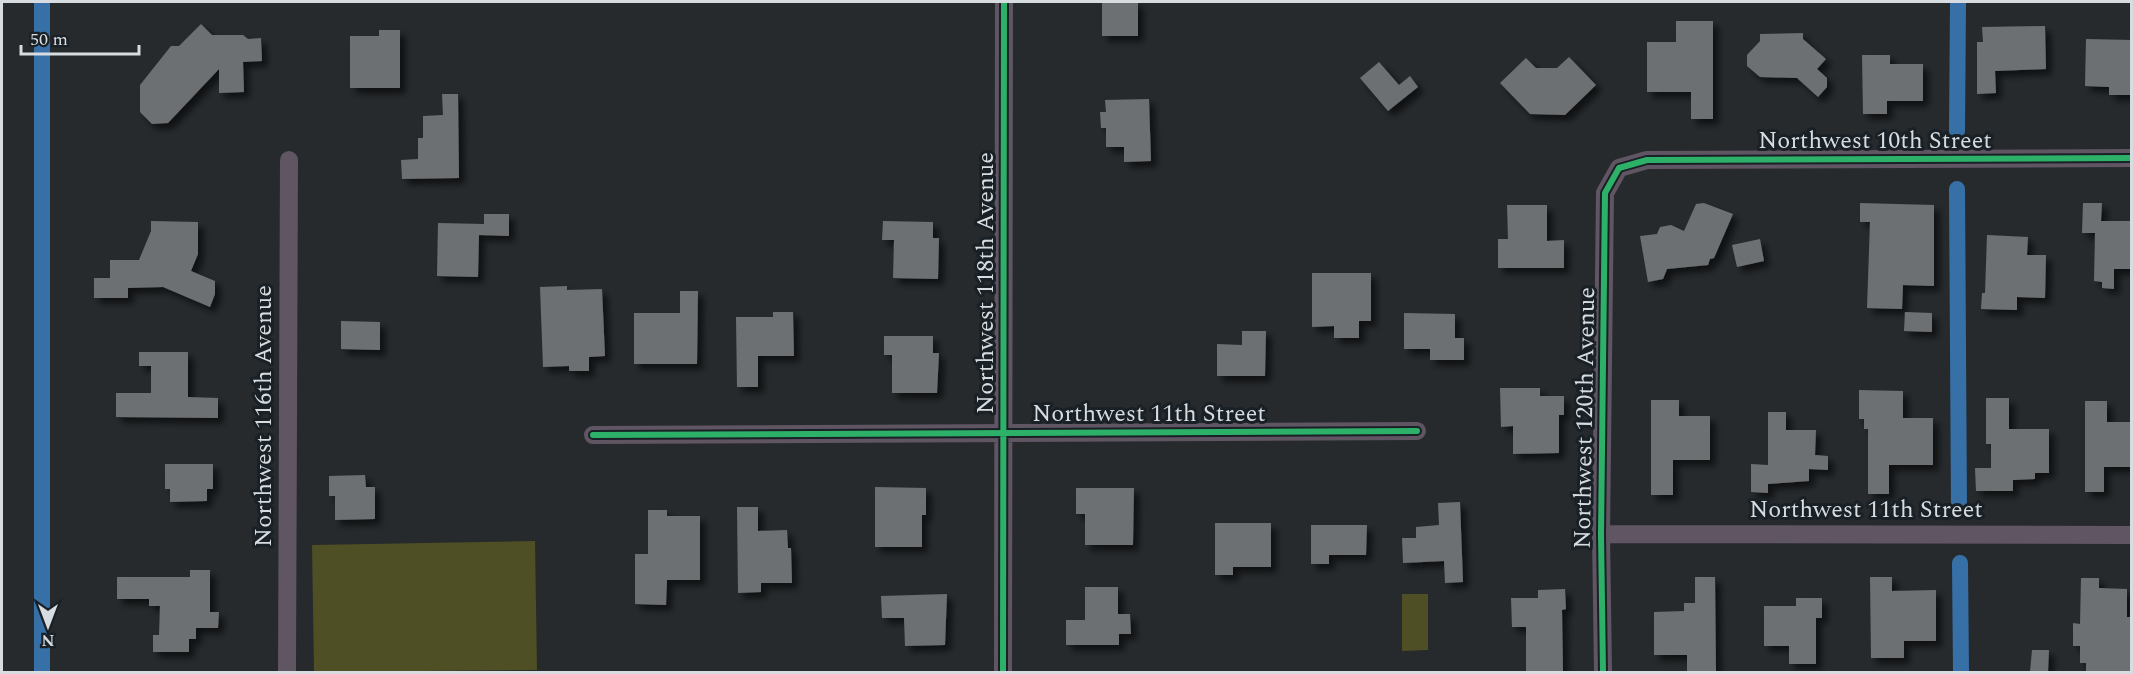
<svg xmlns="http://www.w3.org/2000/svg" width="2133" height="674" font-family="Spectral,serif">
  <style>
    .green { fill: #4e4f24 }
    .lines { fill: none; stroke-linecap: round; stroke-linejoin: round }
    .canal { stroke: #3770a7; stroke-width: 16 }
    .building { fill: #6d7073; filter: url(#shadow) }
    .minor { stroke: #605563; stroke-width: 18 }
    .cycleway-casing { stroke: #192026; stroke-width: 10 }
    .cycleway { stroke: #2db169; stroke-width: 6 }
    .labels { text-anchor: middle; dominant-baseline: central; stroke-width: 6; stroke-linejoin: round; paint-order: stroke }
    .street-label { font-size: 24px; fill: #d7dce0; stroke: #192026 }
  </style>
  <defs>
    <filter id="shadow"><feDropShadow dx="5.5" dy="5.5" stdDeviation="3" flood-color="#0009"/></filter>
  </defs>
  <rect width="100%" height="100%" fill="#262a2d"/>
  <path class="green" d="M 535,541 L 537,670 L 314,672 L 312,545 Z
    M 1402,594 L 1428,594 L 1428,650 L 1402,651 Z"/>
  <g class="lines">
    <path class="canal" d="M 1957,131 L 1958,2
      M 1957,189 L 1959,509
      M 1960,563 L 1961,672
      M 42,672 L 42,2"/>
  </g>
  <path class="building" d="M 1102,2 L 1138,2 L 1138,36 L 1102,36 Z
    M 1676,21 L 1713,21 L 1713,119 L 1691,119 L 1691,92 L 1647,92 L 1647,42 L 1676,42 Z
    M 201,24 L 212,35 L 243,35 L 248,39 L 261,38 L 262,61 L 243,62 L 244,92 L 219,93 L 219,69 L 168,123 L 152,124 L 140,112 L 140,85 L 171,46 L 179,46 Z
    M 2045,26 L 2046,69 L 1995,71 L 1996,93 L 1977,94 L 1977,42 L 1983,42 L 1982,27 Z
    M 379,30 L 400,30 L 400,88 L 350,88 L 350,36 L 379,36 Z
    M 1803,33 L 1803,39 L 1826,59 L 1817,69 L 1827,78 L 1827,87 L 1818,97 L 1797,78 L 1760,77 L 1747,66 L 1747,55 L 1760,41 L 1760,34 Z
    M 2086,39 L 2132,40 L 2132,95 L 2109,95 L 2109,87 L 2085,86 Z
    M 1862,55 L 1890,55 L 1890,64 L 1923,64 L 1923,101 L 1887,101 L 1887,114 L 1863,114 Z
    M 1569,57 L 1596,85 L 1565,115 L 1530,114 L 1500,83 L 1526,58 L 1536,68 L 1557,68 Z
    M 1379,62 L 1399,85 L 1410,76 L 1418,87 L 1388,111 L 1360,78 Z
    M 442,94 L 458,94 L 459,178 L 402,179 L 401,160 L 418,159 L 418,138 L 423,138 L 423,116 L 443,115 Z
    M 1149,99 L 1151,161 L 1124,162 L 1124,147 L 1106,147 L 1106,128 L 1101,128 L 1100,112 L 1106,112 L 1105,100 Z
    M 1704,203 L 1733,214 L 1714,258 L 1710,259 L 1708,265 L 1667,269 L 1663,279 L 1648,282 L 1640,236 L 1657,234 L 1660,227 L 1671,225 L 1684,231 L 1696,204 Z
    M 1860,203 L 1934,205 L 1934,286 L 1903,285 L 1902,309 L 1867,308 L 1870,222 L 1860,222 Z
    M 2083,203 L 2102,203 L 2101,221 L 2132,221 L 2132,269 L 2114,269 L 2114,289 L 2102,288 L 2102,282 L 2094,281 L 2095,233 L 2082,233 Z
    M 1507,205 L 1547,205 L 1547,241 L 1564,240 L 1564,268 L 1498,268 L 1498,239 L 1508,239 Z
    M 484,214 L 509,214 L 509,236 L 479,235 L 478,277 L 437,276 L 438,223 L 484,224 Z
    M 151,221 L 198,222 L 198,254 L 191,271 L 215,281 L 215,294 L 210,307 L 163,287 L 128,288 L 128,298 L 94,298 L 94,278 L 110,278 L 110,260 L 139,260 L 151,231 Z
    M 883,221 L 933,222 L 933,238 L 939,238 L 938,279 L 893,278 L 894,240 L 882,240 Z
    M 1987,235 L 2028,237 L 2027,255 L 2046,255 L 2045,298 L 2017,297 L 2017,310 L 1981,309 L 1982,293 L 1985,293 Z
    M 1760,239 L 1764,261 L 1737,267 L 1732,245 Z
    M 1312,273 L 1371,273 L 1371,321 L 1359,321 L 1359,338 L 1334,338 L 1334,326 L 1312,327 Z
    M 567,286 L 567,290 L 602,289 L 605,356 L 589,357 L 589,371 L 569,371 L 569,366 L 543,367 L 540,287 Z
    M 680,291 L 698,291 L 697,364 L 634,364 L 634,313 L 680,313 Z
    M 773,312 L 793,312 L 794,356 L 758,356 L 758,387 L 737,387 L 736,317 L 773,317 Z
    M 1905,312 L 1932,313 L 1932,332 L 1904,331 Z
    M 1404,313 L 1455,314 L 1455,338 L 1464,338 L 1464,360 L 1430,360 L 1430,349 L 1404,349 Z
    M 341,321 L 380,322 L 380,350 L 341,349 Z
    M 1242,331 L 1266,331 L 1265,376 L 1217,376 L 1217,344 L 1242,345 Z
    M 884,336 L 933,336 L 933,353 L 939,353 L 937,393 L 892,393 L 892,355 L 884,355 Z
    M 139,352 L 188,352 L 188,397 L 218,398 L 218,418 L 116,417 L 116,393 L 151,393 L 151,366 L 139,366 Z
    M 1500,388 L 1540,388 L 1540,396 L 1564,396 L 1564,415 L 1559,415 L 1559,453 L 1513,454 L 1513,426 L 1501,427 Z
    M 1859,390 L 1903,391 L 1903,418 L 1933,418 L 1933,465 L 1889,465 L 1889,494 L 1868,494 L 1868,429 L 1864,429 L 1864,419 L 1859,419 Z
    M 1986,398 L 2009,398 L 2009,429 L 2049,429 L 2049,473 L 2035,473 L 2035,479 L 2013,480 L 2013,491 L 1976,491 L 1975,468 L 1991,468 L 1991,444 L 1986,444 Z
    M 1651,400 L 1679,400 L 1679,416 L 1710,416 L 1710,460 L 1673,460 L 1673,495 L 1651,495 Z
    M 2085,401 L 2107,401 L 2107,422 L 2132,422 L 2132,467 L 2104,467 L 2104,492 L 2085,492 Z
    M 1768,412 L 1786,412 L 1786,430 L 1816,430 L 1815,455 L 1828,456 L 1828,470 L 1809,469 L 1809,481 L 1768,484 L 1768,493 L 1751,492 L 1751,464 L 1768,465 Z
    M 165,464 L 213,464 L 213,489 L 207,489 L 207,501 L 170,502 L 170,489 L 165,489 Z
    M 365,475 L 366,487 L 375,487 L 375,519 L 335,520 L 335,496 L 329,496 L 329,476 Z
    M 875,487 L 926,488 L 926,515 L 922,515 L 922,547 L 875,547 Z
    M 1076,488 L 1134,488 L 1133,545 L 1085,545 L 1085,514 L 1076,514 Z
    M 1460,502 L 1463,582 L 1445,583 L 1444,561 L 1403,563 L 1402,538 L 1416,538 L 1416,527 L 1439,525 L 1438,503 Z
    M 737,507 L 758,507 L 758,531 L 787,530 L 788,548 L 791,548 L 792,583 L 761,583 L 761,592 L 738,593 Z
    M 648,510 L 667,510 L 667,516 L 700,516 L 700,580 L 667,580 L 666,605 L 635,604 L 635,554 L 648,554 Z
    M 1215,523 L 1271,523 L 1271,567 L 1233,567 L 1233,575 L 1215,575 Z
    M 1311,525 L 1367,525 L 1366,555 L 1329,555 L 1329,564 L 1311,564 Z
    M 190,570 L 210,570 L 210,612 L 219,612 L 218,628 L 196,628 L 196,639 L 189,639 L 189,652 L 153,652 L 153,635 L 159,635 L 160,606 L 149,606 L 149,599 L 117,599 L 117,577 L 190,577 Z
    M 1695,577 L 1715,577 L 1716,672 L 1687,672 L 1687,655 L 1654,655 L 1654,612 L 1684,611 L 1684,603 L 1695,603 Z
    M 1870,577 L 1892,577 L 1892,591 L 1936,590 L 1936,641 L 1904,641 L 1904,658 L 1871,658 Z
    M 2081,578 L 2099,578 L 2099,588 L 2127,589 L 2127,617 L 2132,617 L 2132,672 L 2086,672 L 2086,663 L 2080,663 L 2080,646 L 2073,646 L 2073,623 L 2080,624 Z
    M 1085,587 L 1118,587 L 1118,614 L 1130,614 L 1131,634 L 1119,634 L 1119,645 L 1066,645 L 1066,620 L 1085,620 Z
    M 1565,589 L 1566,609 L 1562,610 L 1563,671 L 1526,671 L 1526,627 L 1512,627 L 1511,598 L 1538,598 L 1538,590 Z
    M 947,594 L 945,645 L 905,646 L 904,618 L 882,618 L 881,596 Z
    M 1796,598 L 1822,598 L 1822,618 L 1816,618 L 1816,664 L 1789,664 L 1789,646 L 1764,646 L 1764,606 L 1796,606 Z
    M 2032,650 L 2049,650 L 2048,672 L 2030,672 Z"/>
  <g class="lines">
    <path class="minor" d="M 593,435 L 1417,431
      M 1601,534 L 2132,535
      M 287,672 L 289,160
      M 1003,672 L 1004,2
      M 1603,672 L 1601,534 L 1605,193 L 1619,168 L 1647,160 L 2132,158"/>
    <defs>
      <path id="cycleway" d="M 593,435 L 1417,431
        M 1003,672 L 1004,2
        M 1603,672 L 1601,534 L 1605,193 L 1619,168 L 1647,160 L 2132,158"/>
    </defs>
    <use href="#cycleway" class="cycleway-casing"/>
    <use href="#cycleway" class="cycleway"/>
  </g>
  <g class="labels">
    <g class="street-label">
      <text x="1875" y="141">Northwest 10th Street</text>
      <text transform="translate(986 283) rotate(-90)">Northwest 118th Avenue</text>
      <text x="1149" y="414">Northwest 11th Street</text>
      <text transform="translate(264 416) rotate(-90)">Northwest 116th Avenue</text>
      <text transform="translate(1585 418) rotate(-89)">Northwest 120th Avenue</text>
      <text x="1866" y="510">Northwest 11th Street</text>
    </g>
  </g>
  <rect width="2133" height="674" fill="none" stroke="#d7dce0" stroke-width="6"/>
  <g transform="translate(48 626) rotate(180)" stroke="#192026" stroke-width="4.5" paint-order="stroke">
  <path d="M0-4.5L10 22L0 15L-10 22Z" fill="#d7dce0"/>
  <text y="-9" font-size="16" font-weight="bold" text-anchor="middle" fill="#d7dce0">N</text>
  </g>
  <path d="M21 45v9h118v-9" fill="none" stroke="#d7dce0" stroke-width="3"/>
  <text x="30" y="45" font-size="18" fill="#d7dce0" stroke="#192026" stroke-width="4.5" paint-order="stroke">50 m</text>
</svg>
